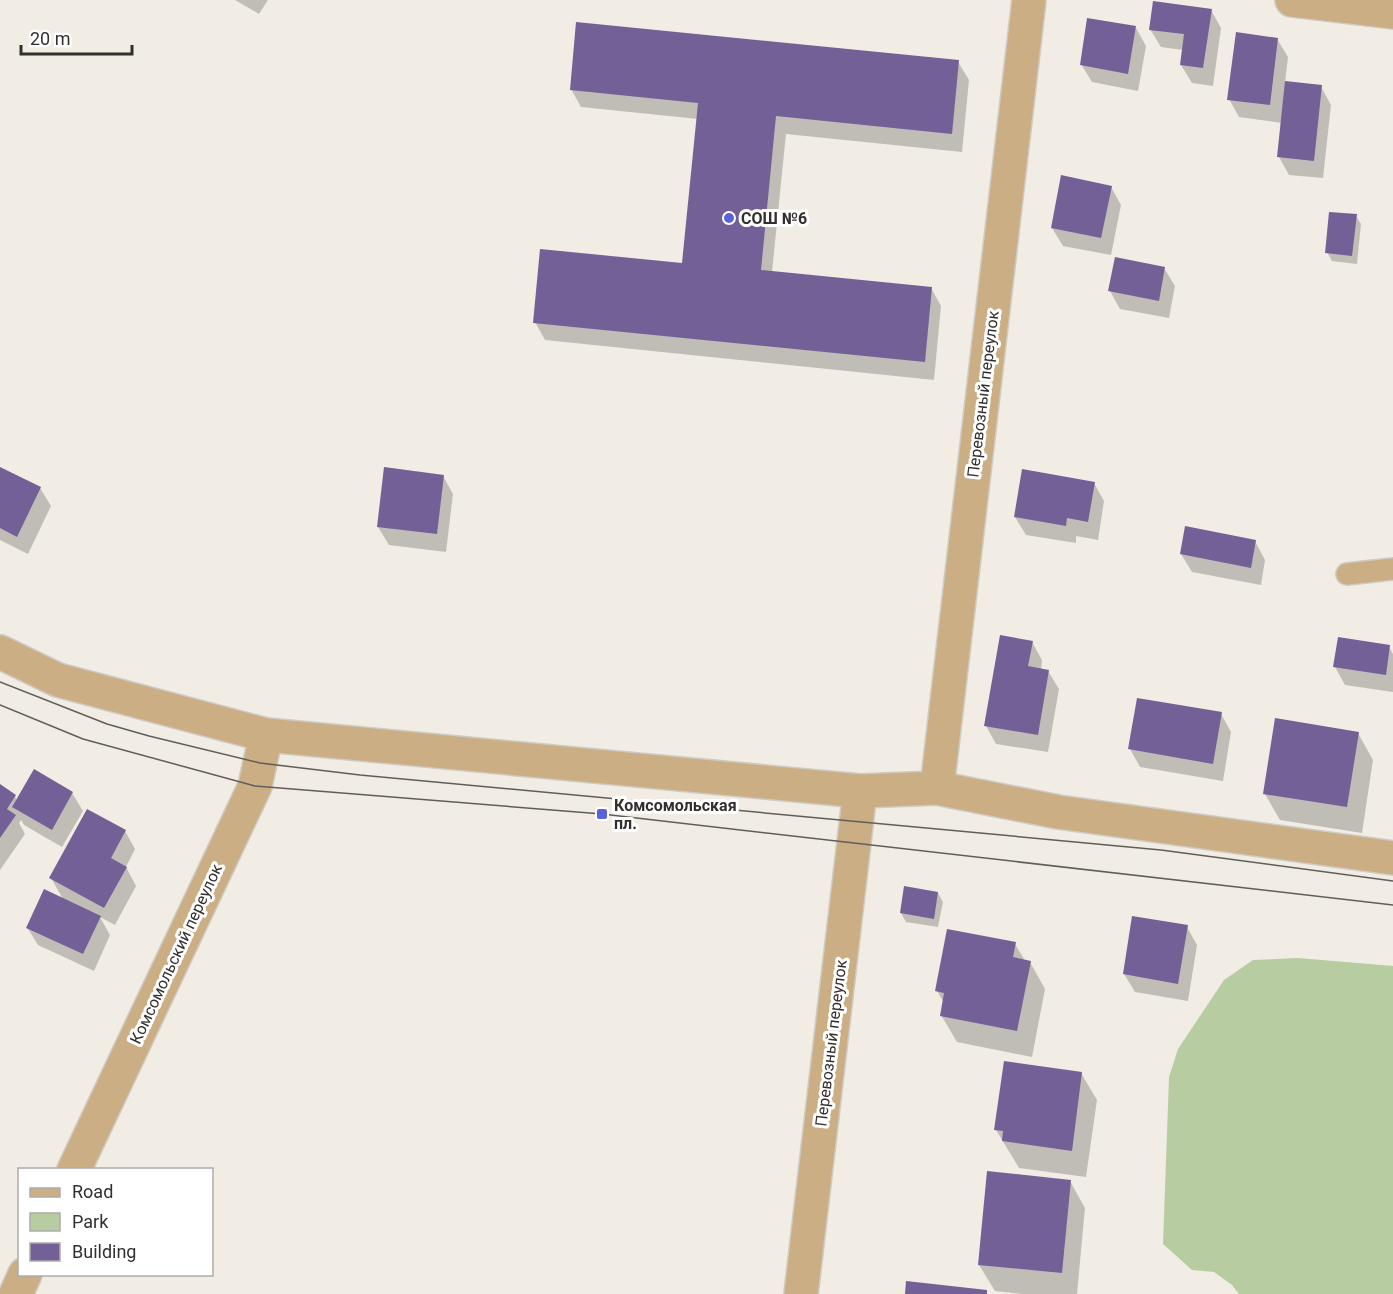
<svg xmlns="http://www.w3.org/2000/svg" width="1393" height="1294" font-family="Roboto,sans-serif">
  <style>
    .green { fill: #b8cca1 }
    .shadow { fill: #0003 }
    .building { fill: #726097 }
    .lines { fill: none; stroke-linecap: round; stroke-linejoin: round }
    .lane-casing { stroke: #cfcbc4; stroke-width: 24 }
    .street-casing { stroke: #cfcbc4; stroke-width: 36 }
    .lane { stroke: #cbae83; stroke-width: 21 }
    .street { stroke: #cbae83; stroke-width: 33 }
    .tram { stroke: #605e5a; stroke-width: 1.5 }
    .poi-dot { fill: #5964db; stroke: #fff; stroke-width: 2 }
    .labels { text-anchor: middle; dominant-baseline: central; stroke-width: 6; stroke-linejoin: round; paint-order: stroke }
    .poi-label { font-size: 16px; font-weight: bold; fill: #32302e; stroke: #fff; text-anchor: start }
    .street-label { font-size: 16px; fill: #32302e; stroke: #fff }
  </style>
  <rect width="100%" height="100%" fill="#f1ede5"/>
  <path class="green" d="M 1298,958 L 1393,966 L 1393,1294 L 1239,1294 L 1232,1285 L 1214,1272 L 1192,1270 L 1163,1244 L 1169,1077 L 1178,1049 L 1224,980 L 1253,960 Z"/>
  <path class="shadow" d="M 235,0 L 268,0 L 259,14 Z
    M 1211,10 L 1221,28 L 1213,86 L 1192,83 L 1181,65 L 1183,50 L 1161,47 L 1150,29 Z
    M 1136,28 L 1146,46 L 1138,91 L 1092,82 L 1081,64 Z
    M 1277,39 L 1288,57 L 1285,83 L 1321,87 L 1331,105 L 1323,178 L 1289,175 L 1279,157 L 1282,123 L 1239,117 L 1229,99 Z
    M 958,62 L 969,80 L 962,152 L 786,134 L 772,272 L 931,288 L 941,306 L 934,380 L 545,340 L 535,322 L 684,264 L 698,119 L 581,107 L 571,89 Z
    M 1111,187 L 1121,205 L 1111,255 L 1063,246 L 1052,228 Z
    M 1356,216 L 1361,224 L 1357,264 L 1332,261 L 1327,252 Z
    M 1164,268 L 1175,286 L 1169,318 L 1120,309 L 1110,291 Z
    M 0,469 L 40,488 L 51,506 L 28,554 L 0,540 Z
    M 443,476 L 453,494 L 446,552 L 389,545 L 378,527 Z
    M 1094,483 L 1104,501 L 1098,540 L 1076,536 L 1076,543 L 1026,535 L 1015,517 Z
    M 1255,541 L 1265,560 L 1261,585 L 1192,572 L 1181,554 Z
    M 1032,642 L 1042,660 L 1041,670 L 1048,671 L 1059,689 L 1048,752 L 996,744 L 986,726 Z
    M 1389,647 L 1393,654 L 1393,692 L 1345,685 L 1335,667 Z
    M 1221,714 L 1231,732 L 1223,781 L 1140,767 L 1130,749 Z
    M 1358,733 L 1373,760 L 1362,833 L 1280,820 L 1265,794 Z
    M 34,771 L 72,793 L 83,811 L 62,847 L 24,825 L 21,820 L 19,823 L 25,834 L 0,870 L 0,786 L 15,796 L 17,801 Z
    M 125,831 L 135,849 L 126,867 L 136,886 L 115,925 L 100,917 L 110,935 L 94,971 L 38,945 L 27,927 L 64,901 L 51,878 Z
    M 938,893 L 943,902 L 938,927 L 906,922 L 901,913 Z
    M 1187,927 L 1197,945 L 1188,1001 L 1135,992 L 1124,974 Z
    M 1015,944 L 1026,962 L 1030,962 L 1045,989 L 1032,1057 L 957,1042 L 941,1015 L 944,1003 L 937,991 Z
    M 1081,1073 L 1097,1100 L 1086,1177 L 1019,1168 L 996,1130 Z
    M 1070,1181 L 1085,1208 L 1077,1294 L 1022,1294 L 995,1291 L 979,1265 Z"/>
  <path class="building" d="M 1153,1 L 1212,9 L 1203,68 L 1180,65 L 1184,34 L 1149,30 Z
    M 1087,18 L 1136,26 L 1128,74 L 1080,65 Z
    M 576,22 L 959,60 L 952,134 L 776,116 L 761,270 L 932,287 L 925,362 L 533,323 L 540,249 L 682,263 L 698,103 L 570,90 Z
    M 1236,32 L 1278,38 L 1270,105 L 1227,100 Z
    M 1285,81 L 1322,85 L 1314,161 L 1277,157 Z
    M 1061,175 L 1112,186 L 1101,238 L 1051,228 Z
    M 1329,212 L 1357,214 L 1352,256 L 1325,253 Z
    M 1115,257 L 1165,267 L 1159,301 L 1108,291 Z
    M 0,467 L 41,487 L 17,537 L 0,528 Z
    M 384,467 L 444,475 L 437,534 L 377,527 Z
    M 1022,469 L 1095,482 L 1088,522 L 1067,518 L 1066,526 L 1014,517 Z
    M 1185,526 L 1256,540 L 1251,568 L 1180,554 Z
    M 1000,635 L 1033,641 L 1028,666 L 1049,670 L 1038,735 L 984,726 Z
    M 1338,637 L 1390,645 L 1386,675 L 1333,667 Z
    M 1137,698 L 1222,712 L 1213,764 L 1128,749 Z
    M 1275,718 L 1359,732 L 1347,807 L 1263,794 Z
    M 34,769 L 73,792 L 52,830 L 12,807 Z
    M 0,784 L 16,795 L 7,809 L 16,815 L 0,838 Z
    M 87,809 L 126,830 L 111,858 L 127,867 L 104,908 L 49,878 Z
    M 904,886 L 938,892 L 934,919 L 900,913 Z
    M 44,889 L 101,916 L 83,954 L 26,928 Z
    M 1132,916 L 1188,925 L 1178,984 L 1123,974 Z
    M 947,929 L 1016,942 L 1013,957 L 1031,961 L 1017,1031 L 940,1016 L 944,993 L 935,991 Z
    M 1004,1061 L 1082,1072 L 1072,1151 L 1002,1141 L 1003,1131 L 994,1130 Z
    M 987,1171 L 1071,1180 L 1062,1273 L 978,1265 Z
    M 906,1281 L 987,1290 L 987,1294 L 905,1294 Z"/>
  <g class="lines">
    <defs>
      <path id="lane" d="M 1347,574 L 1393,569"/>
      <path id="street" d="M 1292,0 L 1393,12
        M 0,652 L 58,680 L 266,735 L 860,791 L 937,788 L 1058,812 L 1393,858
        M 937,788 L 1029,0
        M 74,1170 L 255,786 L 266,735
        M 16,1294 L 25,1274
        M 801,1294 L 860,791"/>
    </defs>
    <use href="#lane" class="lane-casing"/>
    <use href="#street" class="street-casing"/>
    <use href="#lane" class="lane"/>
    <use href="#street" class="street"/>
    <path class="tram" d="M 0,682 L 107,724 L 149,736 L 260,763 L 360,775 L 1161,850 L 1393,881
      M 0,705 L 83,739 L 255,786 L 602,814 L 1393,905"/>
  </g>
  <g class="poi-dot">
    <circle cx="729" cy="218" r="6"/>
    <rect x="596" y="808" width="12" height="12" rx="3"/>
  </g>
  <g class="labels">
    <g class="poi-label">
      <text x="741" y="218">СОШ №6</text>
      <text x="614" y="805">Комсомольская<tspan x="614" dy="18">пл.</tspan></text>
    </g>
    <g class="street-label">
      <text transform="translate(983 394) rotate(-83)">Перевозный переулок</text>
      <text transform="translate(176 954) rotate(-65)">Комсомольский переулок</text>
      <text transform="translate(831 1043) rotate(-83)">Перевозный переулок</text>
    </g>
  </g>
  <rect x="18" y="1168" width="195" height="108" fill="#ffffff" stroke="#adacab" stroke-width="1.5"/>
  <rect x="30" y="1188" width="30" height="9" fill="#cbae83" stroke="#adacab" stroke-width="1.5"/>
  <text x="72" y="1198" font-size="18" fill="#32302e">Road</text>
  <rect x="30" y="1213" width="30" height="18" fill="#b8cca1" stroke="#adacab" stroke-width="1.5"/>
  <text x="72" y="1228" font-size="18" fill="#32302e">Park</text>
  <rect x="30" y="1243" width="30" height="18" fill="#726097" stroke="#adacab" stroke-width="1.5"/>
  <text x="72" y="1258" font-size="18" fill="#32302e">Building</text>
  <path d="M21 45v9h111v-9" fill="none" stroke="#32302e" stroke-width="3"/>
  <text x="30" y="45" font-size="18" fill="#32302e" stroke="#ffffff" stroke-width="4.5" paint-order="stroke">20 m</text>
</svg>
